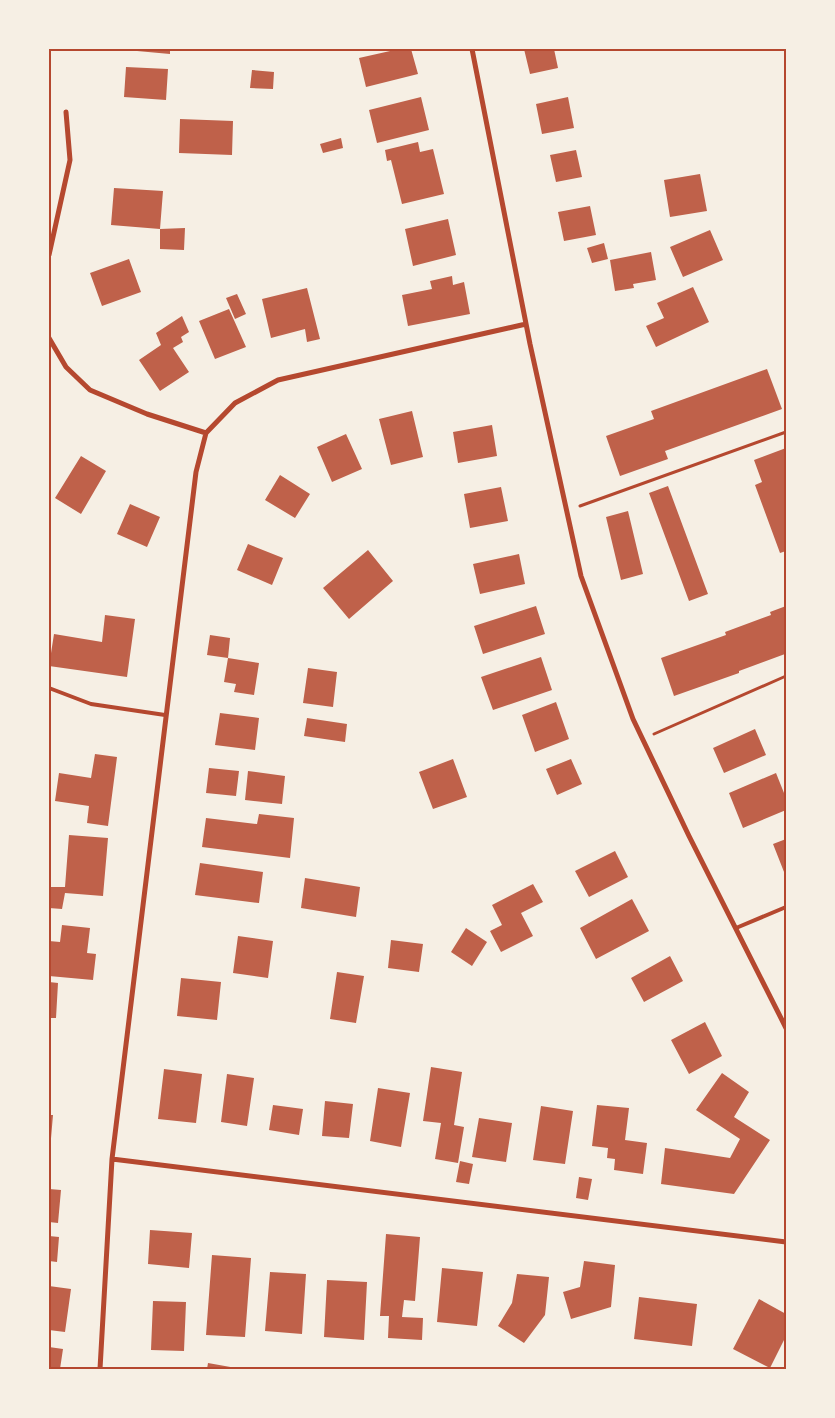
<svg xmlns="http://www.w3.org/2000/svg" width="835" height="1418" font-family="'Fira Sans Condensed',sans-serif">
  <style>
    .building { fill: #bf614a }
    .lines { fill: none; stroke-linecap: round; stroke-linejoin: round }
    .path { stroke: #b5482f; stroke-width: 3 }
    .service { stroke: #b5482f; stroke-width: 4 }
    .minor { stroke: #b5482f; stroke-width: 5 }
    .neatline { fill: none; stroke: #b5482f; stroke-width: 2 }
  </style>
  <rect width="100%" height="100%" fill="#f6efe4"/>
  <path class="building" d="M 126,49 L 170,49 L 170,54 L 126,50 Z
    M 399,49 L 411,49 L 418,74 L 366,87 L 359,58 Z
    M 524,49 L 554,49 L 558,68 L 530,74 Z
    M 126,67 L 168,69 L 166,100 L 124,97 Z
    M 252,70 L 274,72 L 273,89 L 250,88 Z
    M 421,97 L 429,130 L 377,143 L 369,110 Z
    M 568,97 L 574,128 L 542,134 L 536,104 Z
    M 180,119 L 233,121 L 232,155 L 179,153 Z
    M 341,138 L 343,148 L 323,153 L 320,144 Z
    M 418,142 L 420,152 L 433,149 L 444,194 L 402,204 L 391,160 L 387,161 L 385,150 Z
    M 576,150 L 582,177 L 556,182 L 550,155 Z
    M 700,174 L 707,211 L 670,217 L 664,180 Z
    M 114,188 L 163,191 L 160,229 L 111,225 Z
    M 590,206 L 596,235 L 564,241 L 558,212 Z
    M 448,219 L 456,255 L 413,266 L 405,229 Z
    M 185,228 L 184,250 L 160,249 L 160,229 Z
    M 710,230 L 723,260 L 683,277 L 670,247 Z
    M 604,243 L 608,259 L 592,263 L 587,248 Z
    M 651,252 L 656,280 L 633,284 L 634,288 L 615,291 L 610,260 Z
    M 129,259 L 141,292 L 102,306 L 90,273 Z
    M 452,276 L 453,285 L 464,282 L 470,314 L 408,326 L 402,295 L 432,289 L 430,281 Z
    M 693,287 L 709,322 L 656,347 L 646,326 L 664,318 L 657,303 Z
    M 307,288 L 320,339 L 307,342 L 305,329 L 271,338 L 262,299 Z
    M 237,294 L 246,314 L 235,319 L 226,298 Z
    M 229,309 L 246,347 L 215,359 L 199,321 Z
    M 182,316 L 189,332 L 181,337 L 183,342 L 173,348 L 189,372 L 160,391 L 139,360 L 161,345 L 156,333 Z
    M 767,369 L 782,409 L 665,451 L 668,459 L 620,476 L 606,436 L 654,419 L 651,411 Z
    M 412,411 L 423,457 L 391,465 L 379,419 Z
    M 492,425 L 497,456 L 458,463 L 453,432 Z
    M 346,434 L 362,469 L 332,482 L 317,447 Z
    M 786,448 L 786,551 L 780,553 L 755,485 L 762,482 L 754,460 Z
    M 81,456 L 106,471 L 81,514 L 55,498 Z
    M 280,475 L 310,494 L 295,518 L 265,500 Z
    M 668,486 L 708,594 L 689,601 L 649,493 Z
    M 501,487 L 508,521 L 470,528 L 464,494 Z
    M 130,504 L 160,517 L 147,547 L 117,534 Z
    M 628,511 L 643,574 L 621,580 L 606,517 Z
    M 248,544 L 283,558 L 272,585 L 237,570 Z
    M 368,550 L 393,581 L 349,619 L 323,588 Z
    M 519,554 L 525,584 L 480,594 L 473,564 Z
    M 536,606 L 545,634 L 483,654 L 474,626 Z
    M 786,606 L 785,654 L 739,671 L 739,673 L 674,696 L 661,658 L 726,635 L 725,632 L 771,615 L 770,612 Z
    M 105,615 L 135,619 L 127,677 L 49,666 L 54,634 L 102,642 Z
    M 210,635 L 230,638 L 228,658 L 259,663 L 254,695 L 234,692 L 236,684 L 224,682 L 228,658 L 207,655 Z
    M 541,657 L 552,690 L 493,710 L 481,677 Z
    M 308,668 L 337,672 L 333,707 L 303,703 Z
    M 556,702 L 569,739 L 535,752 L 522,715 Z
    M 220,713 L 259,718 L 255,750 L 215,745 Z
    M 307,718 L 347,724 L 345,742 L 304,736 Z
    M 755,729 L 766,755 L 724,773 L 713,748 Z
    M 95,754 L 117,757 L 108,826 L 87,823 L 89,806 L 55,801 L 59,773 L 91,778 Z
    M 453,759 L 467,797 L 433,809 L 419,772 Z
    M 571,759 L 582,784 L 557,795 L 546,769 Z
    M 209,768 L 239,771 L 236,796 L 206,793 Z
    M 248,771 L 285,776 L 282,804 L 245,800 Z
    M 776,773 L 786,798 L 786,810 L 743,828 L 729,793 Z
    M 259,814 L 294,818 L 290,858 L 202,847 L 206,818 L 257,824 Z
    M 69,835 L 108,838 L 103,896 L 65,893 L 62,909 L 49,908 L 49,887 L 65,887 Z
    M 786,839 L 786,877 L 773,844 Z
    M 615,851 L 628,877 L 589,897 L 575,871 Z
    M 200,863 L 263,872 L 259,903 L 195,895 Z
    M 305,878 L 360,887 L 356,917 L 301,908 Z
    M 533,884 L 543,902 L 521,913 L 533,936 L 501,952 L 490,931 L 502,925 L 492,905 Z
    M 632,899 L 649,931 L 596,959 L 580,928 Z
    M 62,925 L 90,928 L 87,953 L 96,954 L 93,980 L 49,976 L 49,941 L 60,942 Z
    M 466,928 L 487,942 L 472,966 L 451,952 Z
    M 238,936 L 273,941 L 268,978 L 233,973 Z
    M 391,940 L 423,944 L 419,972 L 388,968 Z
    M 670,956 L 683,981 L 644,1002 L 631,978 Z
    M 337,972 L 364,976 L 356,1023 L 330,1019 Z
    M 181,978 L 221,982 L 217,1020 L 177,1016 Z
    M 49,982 L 58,983 L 56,1018 L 49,1018 Z
    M 705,1022 L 722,1056 L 689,1074 L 671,1040 Z
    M 431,1067 L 462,1072 L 454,1125 L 464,1127 L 458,1163 L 435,1159 L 441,1123 L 423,1121 Z
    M 164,1069 L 202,1074 L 196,1123 L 158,1119 Z
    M 722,1073 L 749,1092 L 734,1117 L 770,1140 L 734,1194 L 661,1184 L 665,1148 L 730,1158 L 740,1139 L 696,1110 Z
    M 227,1074 L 254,1078 L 247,1126 L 221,1122 Z
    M 378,1088 L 410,1093 L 401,1147 L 370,1141 Z
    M 325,1101 L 353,1104 L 349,1138 L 322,1136 Z
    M 273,1105 L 303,1109 L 299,1135 L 269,1130 Z
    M 597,1105 L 629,1108 L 625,1140 L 647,1143 L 643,1174 L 614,1170 L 615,1159 L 607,1158 L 608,1148 L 592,1146 Z
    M 541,1106 L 573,1111 L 565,1164 L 533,1160 Z
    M 49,1115 L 53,1115 L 50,1150 L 49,1150 Z
    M 479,1118 L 512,1123 L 506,1162 L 472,1157 Z
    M 460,1161 L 473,1164 L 469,1184 L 456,1182 Z
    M 579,1177 L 592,1179 L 588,1200 L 576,1198 Z
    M 49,1189 L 61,1190 L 58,1223 L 49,1222 Z
    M 150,1230 L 192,1233 L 189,1268 L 148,1264 Z
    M 386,1234 L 420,1237 L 415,1301 L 404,1300 L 402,1317 L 423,1318 L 422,1340 L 388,1338 L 389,1316 L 380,1316 Z
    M 49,1236 L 59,1237 L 57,1262 L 49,1261 Z
    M 212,1255 L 251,1258 L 245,1337 L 206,1335 Z
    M 584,1261 L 615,1265 L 611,1307 L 571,1319 L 563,1292 L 580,1287 Z
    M 442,1268 L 483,1272 L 477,1326 L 437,1322 Z
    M 270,1272 L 306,1274 L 302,1334 L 265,1331 Z
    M 517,1274 L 549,1277 L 545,1315 L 524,1343 L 498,1326 L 512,1303 Z
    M 327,1280 L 367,1282 L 364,1340 L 324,1337 Z
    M 49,1286 L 71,1289 L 65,1332 L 49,1330 Z
    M 639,1297 L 697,1304 L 692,1346 L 634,1339 Z
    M 759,1299 L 786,1314 L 786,1336 L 770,1368 L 733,1349 Z
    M 153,1301 L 186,1302 L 184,1351 L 151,1350 Z
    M 49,1347 L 63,1349 L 60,1369 L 49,1369 Z
    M 208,1363 L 236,1368 L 236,1369 L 207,1369 Z"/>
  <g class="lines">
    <path class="path" d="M 580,506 L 786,432
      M 654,734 L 786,676"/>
    <path class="service" d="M 49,688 L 91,704 L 165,715
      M 736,928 L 786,907"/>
    <path class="minor" d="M 472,49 L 530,344 L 581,576 L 633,719 L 689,836 L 786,1028
      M 49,255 L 70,160 L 66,112
      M 49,338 L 66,367 L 90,390 L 147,414 L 206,433
      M 112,1159 L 786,1242
      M 100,1369 L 112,1159 L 196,472 L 206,433 L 235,403 L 278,380 L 526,324"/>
  </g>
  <rect width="835" height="1418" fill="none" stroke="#f6efe4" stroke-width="100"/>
  <rect x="50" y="50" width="735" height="1318" class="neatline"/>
</svg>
